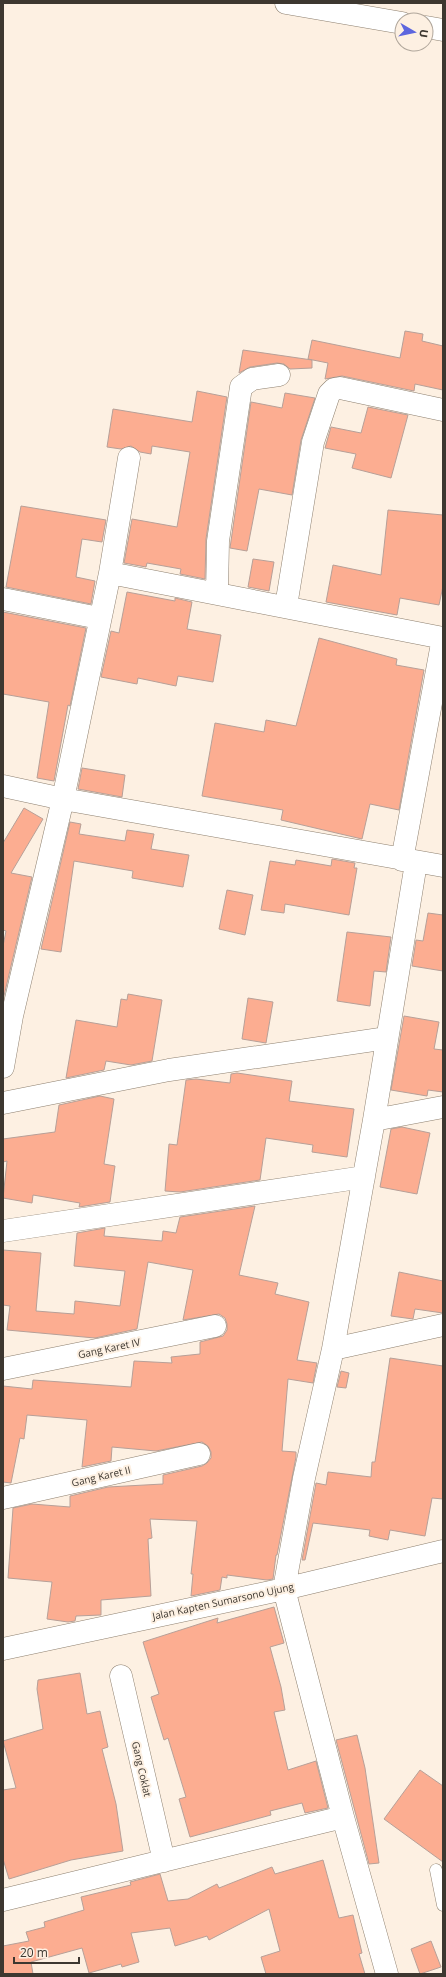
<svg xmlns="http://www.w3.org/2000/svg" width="446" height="1977" font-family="'Open Sans',sans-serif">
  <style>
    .building { fill: #fcad91; stroke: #b7a098 }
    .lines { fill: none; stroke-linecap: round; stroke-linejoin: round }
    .lane-casing { stroke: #8e8070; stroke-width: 13 }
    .street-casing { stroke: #8e8070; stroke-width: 23 }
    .lane { stroke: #fff; stroke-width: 12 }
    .street { stroke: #fff; stroke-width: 22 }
    .labels { text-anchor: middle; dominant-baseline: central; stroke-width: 4; stroke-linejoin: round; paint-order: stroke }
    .street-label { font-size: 10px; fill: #3d3730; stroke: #fdf0e2 }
  </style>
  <rect width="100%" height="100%" fill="#fdf0e2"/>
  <path class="building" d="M 405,331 L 423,334 L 422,341 L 443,346 L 443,390 L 415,384 L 414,391 L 342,376 L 325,379 L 328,363 L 308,359 L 312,340 L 400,358 Z
    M 243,350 L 312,360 L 312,368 L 290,369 L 284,364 L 277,363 L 250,367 L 239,373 Z
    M 197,391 L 227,397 L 206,539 L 205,579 L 180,574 L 181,569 L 147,563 L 146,567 L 124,563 L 132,519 L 177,527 L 190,452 L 152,446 L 151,454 L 140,452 L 131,446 L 121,449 L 107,447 L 113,409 L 192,422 Z
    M 285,393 L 315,398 L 301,440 L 292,495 L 259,489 L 247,551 L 230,548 L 251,402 L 282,408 Z
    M 368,407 L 408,415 L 391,478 L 352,468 L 356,454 L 325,448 L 331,427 L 361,433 Z
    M 21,506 L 106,520 L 102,542 L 82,539 L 76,577 L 95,581 L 91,604 L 6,587 Z
    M 388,510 L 443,515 L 443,586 L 439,605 L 400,598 L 397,615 L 326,602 L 333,565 L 381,575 Z
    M 253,559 L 274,562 L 269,591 L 248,587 Z
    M 127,592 L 175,601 L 175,598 L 192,602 L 187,629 L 221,635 L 213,682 L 178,676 L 176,686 L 138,678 L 137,684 L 101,677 L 111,631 L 119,633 Z
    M 3,612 L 86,628 L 70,706 L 68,705 L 54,781 L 37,778 L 49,702 L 3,694 Z
    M 319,638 L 397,659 L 396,665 L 424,670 L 399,810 L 370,804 L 362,839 L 281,820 L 283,810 L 202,796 L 215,723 L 264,732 L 266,720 L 296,726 Z
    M 82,768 L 125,775 L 122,797 L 78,789 Z
    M 24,808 L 43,819 L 11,873 L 32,877 L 3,1000 L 3,946 L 6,931 L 3,930 L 3,843 Z
    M 70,822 L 81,824 L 79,834 L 125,841 L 127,830 L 154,834 L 151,849 L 189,855 L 183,887 L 132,878 L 133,871 L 74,861 L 61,952 L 41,949 Z
    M 332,859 L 355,863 L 354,868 L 357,868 L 349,915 L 285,904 L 284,913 L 261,910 L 270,861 L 295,865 L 296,860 L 331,866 Z
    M 227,890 L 253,895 L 245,935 L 219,929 Z
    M 428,913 L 443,915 L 443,971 L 412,966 L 416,940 L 423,941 Z
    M 347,932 L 391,937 L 386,972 L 374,971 L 370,1006 L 337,1001 Z
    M 128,994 L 162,1000 L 152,1061 L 131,1065 L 106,1061 L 104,1070 L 66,1078 L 76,1020 L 117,1027 L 121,999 L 127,1000 Z
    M 248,998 L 273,1002 L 266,1043 L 242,1039 Z
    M 404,1016 L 439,1022 L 434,1049 L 443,1050 L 443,1092 L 428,1090 L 427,1096 L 391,1090 Z
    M 237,1073 L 292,1081 L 289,1101 L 354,1109 L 347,1157 L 312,1152 L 313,1145 L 266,1138 L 260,1180 L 180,1192 L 165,1191 L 169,1144 L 177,1145 L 186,1080 L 196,1079 L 230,1083 L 231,1074 Z
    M 100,1096 L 114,1099 L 104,1164 L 115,1166 L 110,1202 L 79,1207 L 80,1203 L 33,1195 L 32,1203 L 3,1198 L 7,1161 L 3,1162 L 3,1139 L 55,1132 L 59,1105 Z
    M 402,1127 L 430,1133 L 417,1194 L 380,1187 L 391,1129 Z
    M 255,1206 L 239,1275 L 278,1283 L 275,1294 L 309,1302 L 297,1360 L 317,1363 L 313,1383 L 288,1379 L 282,1451 L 296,1452 L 296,1457 L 277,1555 L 276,1555 L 273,1579 L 267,1580 L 227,1575 L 227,1578 L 222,1577 L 220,1590 L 191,1596 L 193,1574 L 191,1574 L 197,1521 L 150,1519 L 152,1538 L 148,1539 L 151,1596 L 101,1600 L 101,1615 L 76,1616 L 75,1621 L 68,1622 L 47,1619 L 52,1582 L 8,1578 L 13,1508 L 32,1504 L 70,1507 L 70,1496 L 108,1487 L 163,1484 L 163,1475 L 202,1466 L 207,1463 L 211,1458 L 211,1452 L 208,1446 L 202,1442 L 156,1451 L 112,1447 L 111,1461 L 82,1467 L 87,1420 L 27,1415 L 24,1439 L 20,1438 L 11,1483 L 3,1482 L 3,1386 L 32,1389 L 33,1380 L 131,1387 L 134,1361 L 172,1363 L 171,1357 L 200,1354 L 200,1342 L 223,1336 L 227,1330 L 227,1324 L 225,1318 L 219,1314 L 183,1320 L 193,1270 L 148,1262 L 137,1329 L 95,1338 L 7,1330 L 10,1306 L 3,1305 L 3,1250 L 41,1253 L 36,1311 L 74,1314 L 75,1301 L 120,1306 L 125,1271 L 74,1266 L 77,1233 L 105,1228 L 104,1236 L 162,1241 L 163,1231 L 176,1233 L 180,1217 Z
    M 399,1272 L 443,1281 L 443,1313 L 415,1309 L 413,1319 L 391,1316 Z
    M 390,1358 L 443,1366 L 443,1499 L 432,1498 L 425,1536 L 390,1530 L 388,1540 L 369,1536 L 370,1530 L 313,1523 L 305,1560 L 302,1560 L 316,1483 L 326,1485 L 328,1472 L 371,1477 L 372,1462 L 375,1462 Z
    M 341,1371 L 349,1373 L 346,1388 L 337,1387 Z
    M 274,1607 L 284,1643 L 270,1647 L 281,1687 L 285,1710 L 274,1712 L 288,1770 L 316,1761 L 328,1808 L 305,1813 L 302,1803 L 270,1811 L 271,1815 L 190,1837 L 179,1799 L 186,1797 L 168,1738 L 164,1740 L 151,1697 L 159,1694 L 143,1642 L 218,1618 L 217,1623 Z
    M 80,1673 L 87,1714 L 100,1711 L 108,1747 L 102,1749 L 116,1804 L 123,1851 L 71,1860 L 9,1879 L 3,1859 L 3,1790 L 16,1788 L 3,1741 L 43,1729 L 37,1689 L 38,1680 Z
    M 357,1735 L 365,1768 L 379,1863 L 369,1864 L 336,1740 Z
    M 420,1770 L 443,1786 L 443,1862 L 384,1819 Z
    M 323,1860 L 339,1918 L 353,1915 L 362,1953 L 359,1954 L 365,1974 L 266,1974 L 261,1957 L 280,1951 L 269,1909 L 209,1940 L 207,1936 L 175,1946 L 170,1928 L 131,1933 L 139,1962 L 122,1967 L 121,1964 L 89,1973 L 82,1948 L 31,1962 L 33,1974 L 3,1974 L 3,1946 L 29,1941 L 26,1932 L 45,1927 L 44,1922 L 84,1910 L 81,1897 L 131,1885 L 130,1882 L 160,1874 L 168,1901 L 188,1899 L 217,1884 L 219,1888 L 272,1867 L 275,1874 Z
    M 431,1941 L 441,1967 L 420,1974 L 411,1949 Z"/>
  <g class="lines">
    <defs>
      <path id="lane" d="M 436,1870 L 443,1905"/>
      <path id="street" d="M 286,3 L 402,23
        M 426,27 L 443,30
        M 110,573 L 443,638
        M 217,593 L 218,541 L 241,387 L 252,379 L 279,375
        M 3,599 L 99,618
        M 286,606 L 313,442 L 329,394 L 334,389 L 340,388 L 443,410
        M 3,786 L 63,799 L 443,866
        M 402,860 L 443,638
        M 3,1067 L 12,1016 L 63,799 L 110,573 L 129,458
        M 3,1103 L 169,1070 L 387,1038
        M 374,1120 L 443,1107
        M 3,1231 L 364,1177
        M 333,1349 L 443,1325
        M 3,1369 L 215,1326
        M 3,1498 L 199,1454
        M 3,1649 L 284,1589 L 443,1551
        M 121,1676 L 164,1861
        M 3,1900 L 343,1817
        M 387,1974 L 343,1817 L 284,1589 L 304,1478 L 333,1349 L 374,1120 L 416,863"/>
    </defs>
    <use href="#lane" class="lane-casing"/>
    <use href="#street" class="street-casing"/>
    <use href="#lane" class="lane"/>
    <use href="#street" class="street"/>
  </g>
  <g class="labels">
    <g class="street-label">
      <text transform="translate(109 1348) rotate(-12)">Gang Karet IV</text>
      <text transform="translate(101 1476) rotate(-13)">Gang Karet II</text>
      <text transform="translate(223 1601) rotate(-12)">Jalan Kapten Sumarsono Ujung</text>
      <text transform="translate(142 1769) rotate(77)">Gang Coklat</text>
    </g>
  </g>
  <rect width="446" height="1977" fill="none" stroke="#3d3730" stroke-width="8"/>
  <g transform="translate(414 32) rotate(99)"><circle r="19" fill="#fdf0e2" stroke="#b0a69b"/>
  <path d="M0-3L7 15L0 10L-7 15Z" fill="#5d66de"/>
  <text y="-6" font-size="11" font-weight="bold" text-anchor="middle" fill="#3d3730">U</text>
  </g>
  <path d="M14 1957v6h65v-6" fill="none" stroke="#3d3730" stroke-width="2"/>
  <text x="20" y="1957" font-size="12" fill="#3d3730" stroke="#fdf0e2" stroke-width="3" paint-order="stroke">20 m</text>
</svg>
